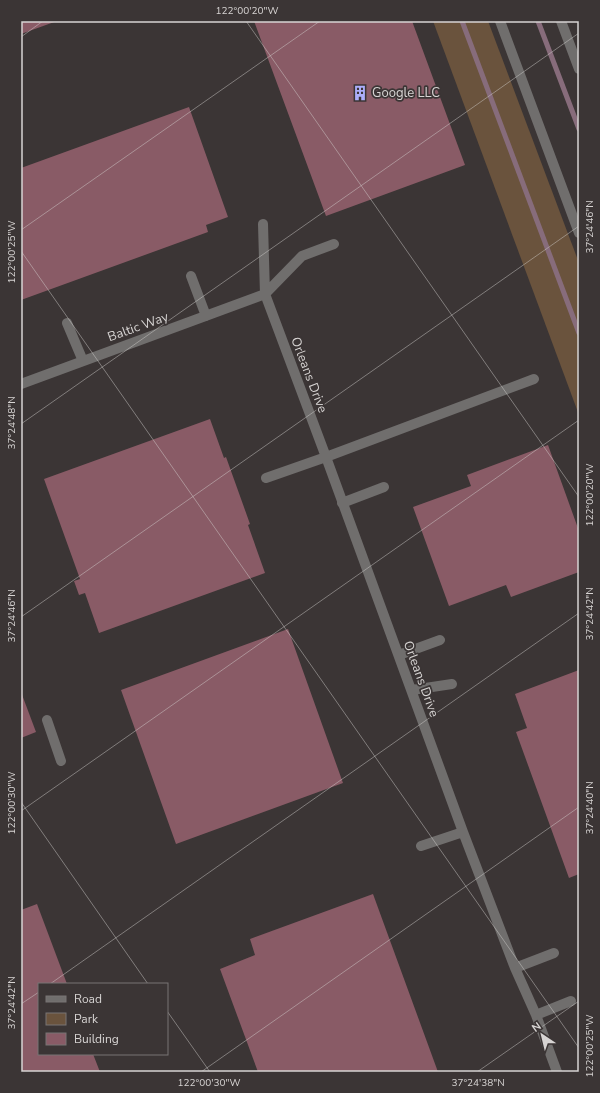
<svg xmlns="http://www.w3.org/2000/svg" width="600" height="1093" font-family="'Nunito Sans',sans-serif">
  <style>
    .green { fill: #6a533d }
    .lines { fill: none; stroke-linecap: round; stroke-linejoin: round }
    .stream { stroke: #876c7b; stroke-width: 5 }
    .building { fill: #895b66 }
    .minor { stroke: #706e6d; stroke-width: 10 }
    .ticks { fill: none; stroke: #d7d4d3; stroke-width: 1; stroke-opacity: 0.45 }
    .labels { text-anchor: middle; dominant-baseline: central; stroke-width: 3.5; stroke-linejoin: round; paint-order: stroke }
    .poi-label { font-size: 13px; fill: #d7d4d3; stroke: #3b3535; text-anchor: start }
    .street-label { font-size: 13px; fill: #d7d4d3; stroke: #3b3535 }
    .neatline { fill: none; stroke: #d7d4d3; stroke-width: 1.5 }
    .ticks-label { font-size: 10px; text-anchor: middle; fill: #d7d4d3 }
  </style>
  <rect width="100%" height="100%" fill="#3b3535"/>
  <path class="green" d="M 433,21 L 488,21 L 579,263 L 579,415 Z"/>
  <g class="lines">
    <path class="stream" d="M 462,21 L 579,333
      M 538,21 L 579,129"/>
  </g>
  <path class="building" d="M 21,21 L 57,21 L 21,34 Z
    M 254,21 L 412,21 L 465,165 L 326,216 Z
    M 189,107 L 228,217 L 206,225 L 208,232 L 21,300 L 21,168 Z
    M 210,419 L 224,458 L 226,457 L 250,524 L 248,525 L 265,573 L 99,633 L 85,593 L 79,595 L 74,581 L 80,579 L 44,479 Z
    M 548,445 L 579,531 L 579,572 L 511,597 L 506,585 L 449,606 L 413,507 L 471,486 L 467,475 Z
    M 288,629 L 343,783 L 176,844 L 121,690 Z
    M 579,670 L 579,874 L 569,878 L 516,732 L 527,728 L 515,694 Z
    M 21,692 L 36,732 L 21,738 Z
    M 373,894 L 438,1072 L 258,1072 L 220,969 L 255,955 L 250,939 Z
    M 37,904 L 67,984 L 39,984 L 39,1054 L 93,1054 L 100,1072 L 21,1072 L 21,910 Z"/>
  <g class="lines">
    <path class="minor" d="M 500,21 L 579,233
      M 561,21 L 579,69
      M 263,224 L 265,294 L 326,457 L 463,832 L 515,968 L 536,1015 L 557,1072
      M 191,276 L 206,316
      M 67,323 L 83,361
      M 21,384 L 265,294 L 302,256 L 334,244
      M 266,478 L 326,457 L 534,379
      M 342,503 L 384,487
      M 399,655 L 440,640
      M 412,690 L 452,684
      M 47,720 L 61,761
      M 421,846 L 463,832
      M 515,968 L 554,953
      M 536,1015 L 571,1001"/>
  </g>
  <path class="ticks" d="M 246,21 L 579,497M 21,37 L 43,21M 21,230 L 320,21M 21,251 L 579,1048M 21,424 L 579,33M 21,617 L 579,226M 21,802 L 148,984M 21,811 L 579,420M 50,984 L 579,613M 21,1004 L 39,992M 167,1011 L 210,1072M 201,1072 L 579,807M 477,1072 L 579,1001"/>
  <defs>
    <symbol id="building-bare" viewBox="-9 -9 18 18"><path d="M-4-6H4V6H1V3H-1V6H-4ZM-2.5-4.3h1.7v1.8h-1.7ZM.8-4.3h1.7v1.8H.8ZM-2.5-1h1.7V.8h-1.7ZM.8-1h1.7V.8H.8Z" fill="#adaefb" stroke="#3b3535" stroke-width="2.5" paint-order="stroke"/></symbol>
  </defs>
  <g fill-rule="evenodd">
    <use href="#building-bare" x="349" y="82" width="22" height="22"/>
  </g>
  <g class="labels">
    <g class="poi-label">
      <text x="372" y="93">Google LLC</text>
    </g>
    <g class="street-label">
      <text transform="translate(138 327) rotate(-20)">Baltic Way</text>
      <text transform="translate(309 375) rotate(69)">Orleans Drive</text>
      <text transform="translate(421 679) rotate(70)">Orleans Drive</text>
    </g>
  </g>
  <rect width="600" height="1093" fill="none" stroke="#3b3535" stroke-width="44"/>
  <rect x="38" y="983" width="130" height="72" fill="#3b3535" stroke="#797574"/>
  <rect x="46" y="996" width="20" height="6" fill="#706e6d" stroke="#797574"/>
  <text x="74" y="1003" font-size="12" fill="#d7d4d3">Road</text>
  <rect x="46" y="1013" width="20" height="12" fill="#6a533d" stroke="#797574"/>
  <text x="74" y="1023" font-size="12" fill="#d7d4d3">Park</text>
  <rect x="46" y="1033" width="20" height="12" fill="#895b66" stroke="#797574"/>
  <text x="74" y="1043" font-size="12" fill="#d7d4d3">Building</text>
  <g transform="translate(542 1035) rotate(325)" stroke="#3b3535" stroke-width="3" paint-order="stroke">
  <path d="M0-3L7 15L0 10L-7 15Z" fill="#d7d4d3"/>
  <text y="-6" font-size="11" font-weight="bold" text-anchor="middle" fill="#d7d4d3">N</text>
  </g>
  <rect x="22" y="22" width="556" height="1049" class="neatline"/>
  <g class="ticks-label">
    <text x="247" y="14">122°00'20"W</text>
    <text transform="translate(589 227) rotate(-90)" y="4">37°24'46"N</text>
    <text transform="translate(11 252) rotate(-90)" y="4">122°00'25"W</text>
    <text transform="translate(11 423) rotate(-90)" y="4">37°24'48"N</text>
    <text transform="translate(589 495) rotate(-90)" y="4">122°00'20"W</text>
    <text transform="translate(589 614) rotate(-90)" y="4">37°24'42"N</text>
    <text transform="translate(11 616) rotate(-90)" y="4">37°24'46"N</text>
    <text transform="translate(11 803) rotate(-90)" y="4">122°00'30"W</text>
    <text transform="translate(589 808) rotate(-90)" y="4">37°24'40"N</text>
    <text transform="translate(11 1003) rotate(-90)" y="4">37°24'42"N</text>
    <text transform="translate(589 1046) rotate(-90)" y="4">122°00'25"W</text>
    <text x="209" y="1086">122°00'30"W</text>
    <text x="478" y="1086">37°24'38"N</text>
  </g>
</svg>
